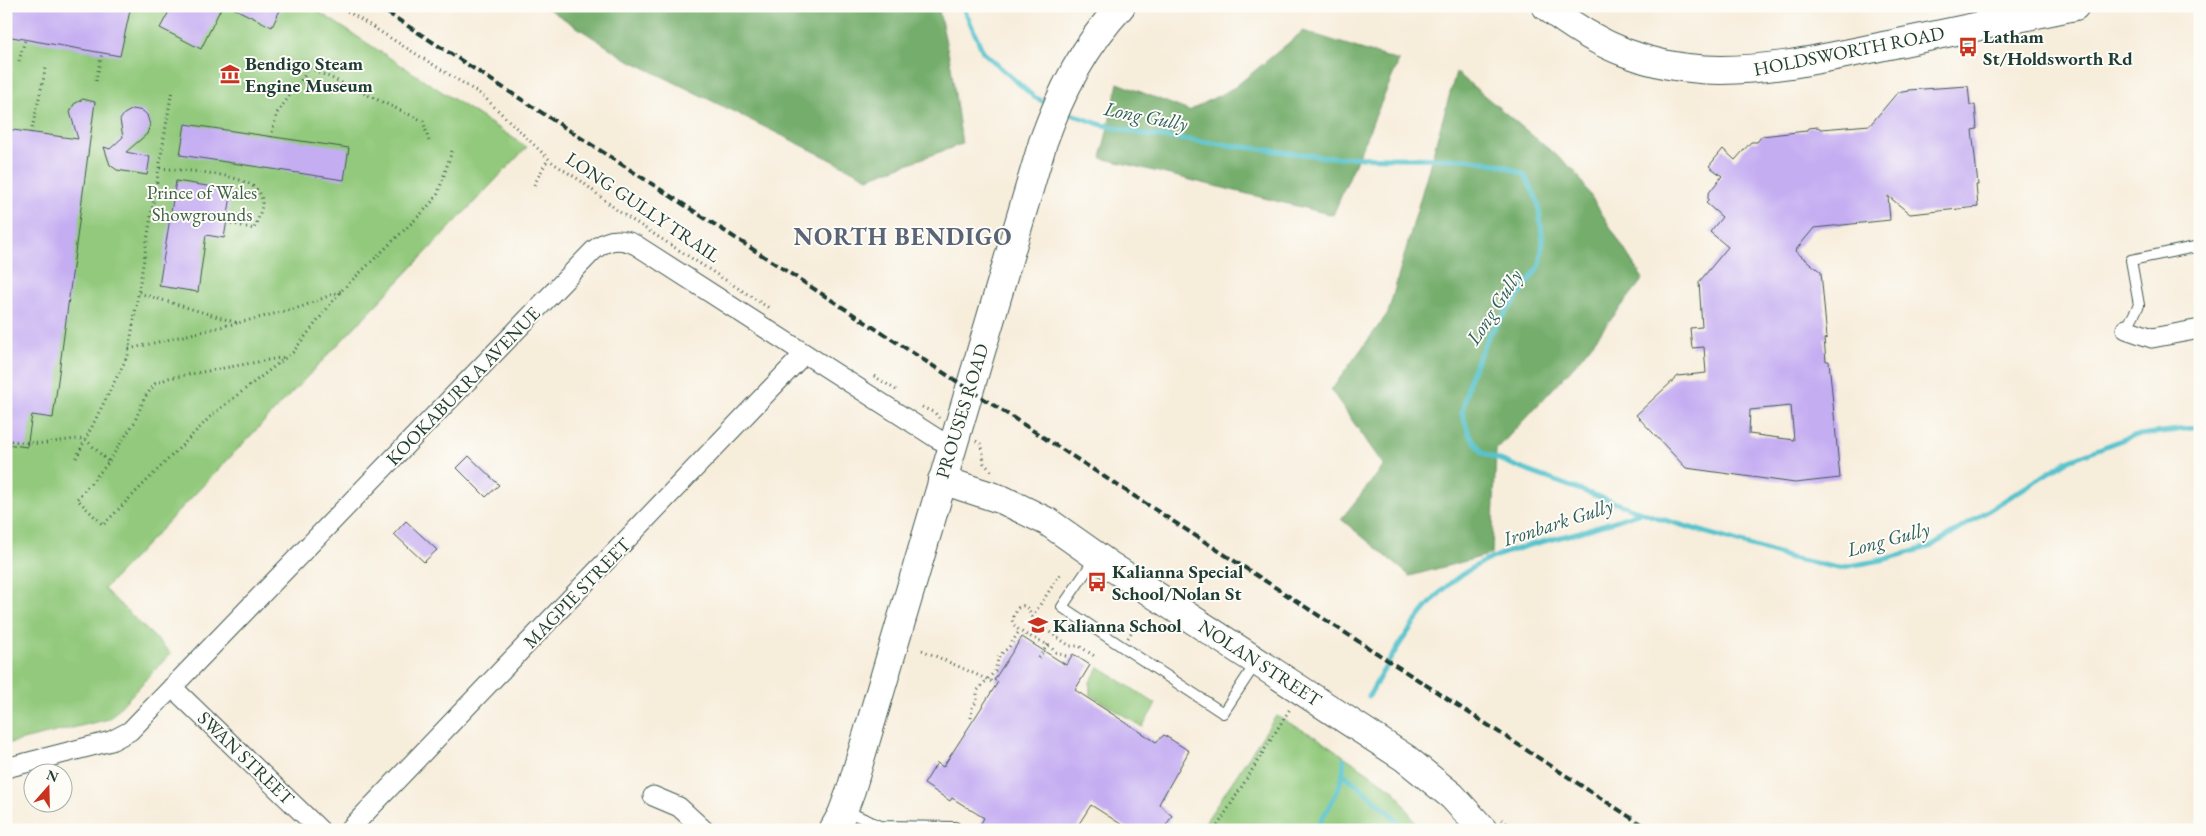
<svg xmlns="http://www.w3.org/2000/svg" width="2206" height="836" font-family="'EB Garamond',serif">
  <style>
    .green { fill: #92c97c; stroke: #588358 }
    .forest { fill: #75ad6c; stroke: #4a7550 }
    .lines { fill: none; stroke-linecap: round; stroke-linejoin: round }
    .stream { stroke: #56c3cd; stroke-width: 5 }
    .building { fill: #c5adf2; fill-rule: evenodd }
    .lane-casing { stroke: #3f574d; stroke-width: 12 }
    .street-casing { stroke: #3f574d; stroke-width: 21 }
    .secondary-casing { stroke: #3f574d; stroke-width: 30 }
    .path { stroke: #3f574d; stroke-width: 3; stroke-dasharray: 1 4; stroke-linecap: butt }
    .lane { stroke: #fff; stroke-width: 10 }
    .street { stroke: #fff; stroke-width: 19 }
    .secondary { stroke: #fff; stroke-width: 28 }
    .rail { stroke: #1f3d34; stroke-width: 4; stroke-dasharray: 8 4; stroke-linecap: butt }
    .labels { text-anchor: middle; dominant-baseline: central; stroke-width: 4; stroke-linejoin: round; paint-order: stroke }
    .poi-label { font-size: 19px; font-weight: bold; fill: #1f3d34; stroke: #fdfcf7; text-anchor: start }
    .street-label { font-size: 19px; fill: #1f3d34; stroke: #fdfcf7 }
    .park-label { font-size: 19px; fill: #3c6046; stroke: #fdfcf7 }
    .water-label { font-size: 20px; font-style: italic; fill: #2d5e5a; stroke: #fdfcf7 }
    .district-label { font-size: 24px; font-weight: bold; letter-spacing: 1px; fill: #596476; stroke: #fdfcf7 }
  </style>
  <rect width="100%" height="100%" fill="#fdfcf7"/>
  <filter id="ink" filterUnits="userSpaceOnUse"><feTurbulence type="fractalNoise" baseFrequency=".02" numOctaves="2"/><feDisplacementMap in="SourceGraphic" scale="10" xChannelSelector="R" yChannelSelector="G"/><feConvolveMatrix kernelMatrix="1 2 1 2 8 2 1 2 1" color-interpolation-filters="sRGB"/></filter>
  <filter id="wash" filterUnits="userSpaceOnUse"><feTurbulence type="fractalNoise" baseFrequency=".0096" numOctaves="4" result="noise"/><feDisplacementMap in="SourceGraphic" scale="20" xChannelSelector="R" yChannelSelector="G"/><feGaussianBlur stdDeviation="1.12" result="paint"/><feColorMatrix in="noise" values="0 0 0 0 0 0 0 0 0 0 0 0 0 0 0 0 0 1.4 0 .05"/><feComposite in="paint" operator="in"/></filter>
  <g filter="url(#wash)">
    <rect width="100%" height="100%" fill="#f7eddb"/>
    <path class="green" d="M 6,6 L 310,6 L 527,147 L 104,589 L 171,653 L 109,719 L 6,744 Z
      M 1099,667 L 1156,704 L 1142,727 L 1090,694 L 1090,682 Z
      M 1276,716 L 1316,737 L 1395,791 L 1420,830 L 1200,830 Z"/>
    <path class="forest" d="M 544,6 L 938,6 L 951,66 L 962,144 L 868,178 L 625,58 Z
      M 1303,31 L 1399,61 L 1333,215 L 1101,158 L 1118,83 L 1189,111 L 1235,87 Z
      M 1456,72 L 1575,171 L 1643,279 L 1575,365 L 1496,450 L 1492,554 L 1410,576 L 1341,519 L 1384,466 L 1331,390 L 1388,313 Z"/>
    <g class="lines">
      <path class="stream" d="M 963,6 L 983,52 L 1034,97 L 1049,104
        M 1063,111 L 1099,124 L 1147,135 L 1326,157 L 1467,159 L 1502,165 L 1525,175 L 1538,202 L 1543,241 L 1540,265 L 1520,294 L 1489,335 L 1471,374 L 1462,413 L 1469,434 L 1483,453 L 1533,473 L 1658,518 L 1791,558 L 1838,568 L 1882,560 L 1932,546 L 2067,461 L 2132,436 L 2200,427
        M 1369,696 C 1389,659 1419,609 1452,582 C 1485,554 1528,546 1568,535 C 1593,529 1617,520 1641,512
        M 1344,774 L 1390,813 L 1403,830
        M 1315,830 C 1329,807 1344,787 1344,759"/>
    </g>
    <g id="blocks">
      <path class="building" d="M 6,6 L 131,6 L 120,56 L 6,36 Z
        M 172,6 L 222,6 L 201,49 L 160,28 Z
        M 229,6 L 282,6 L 272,27 Z
        M 1968,86 L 1970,105 L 1975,105 L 1977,129 L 1972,130 L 1978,185 L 1976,185 L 1978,207 L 1910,214 L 1888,196 L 1890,220 L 1814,228 L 1795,251 L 1821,272 L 1827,338 L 1824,339 L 1826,361 L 1829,361 L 1840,478 L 1795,483 L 1686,468 L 1636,415 L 1678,376 L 1706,373 L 1704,347 L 1692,348 L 1690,328 L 1702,327 L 1699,282 L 1728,247 L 1710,232 L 1722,217 L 1706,203 L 1708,200 L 1708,194 L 1722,176 L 1709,166 L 1723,149 L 1735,160 L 1751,142 L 1757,142 L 1762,136 L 1806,131 L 1808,128 L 1818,127 L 1821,129 L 1870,125 L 1897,93 L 1908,91 L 1908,90 ZM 1791,406 L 1794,440 L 1749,434 L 1750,410 Z
        M 83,99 L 95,102 L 53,418 L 32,415 L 27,447 L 6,444 L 6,129 L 78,139 L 70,112 L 74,104 Z
        M 133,109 L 143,111 L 147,115 L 150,125 L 147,134 L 126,152 L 150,157 L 147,175 L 117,170 L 110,165 L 104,147 L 110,149 L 123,137 L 120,120 L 124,114 Z
        M 185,124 L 349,148 L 344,180 L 180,155 Z
        M 176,181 L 232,190 L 224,238 L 206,235 L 198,292 L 159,286 Z
        M 469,456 L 499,485 L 486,497 L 457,468 Z
        M 406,521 L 437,550 L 424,562 L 394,534 Z
        M 1022,637 L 1066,665 L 1073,654 L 1090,665 L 1075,690 L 1156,742 L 1164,735 L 1189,751 L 1159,804 L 1172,816 L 1163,830 L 1130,830 L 1091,805 L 1075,830 L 977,830 L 984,818 L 952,798 L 950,801 L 924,784 L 937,763 L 943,767 L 998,682 L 994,680 Z"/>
    </g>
  </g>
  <g filter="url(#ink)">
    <use href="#blocks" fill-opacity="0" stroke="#3f574d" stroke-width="1"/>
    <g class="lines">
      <defs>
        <path id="lane" d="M 2126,329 L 2139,305 L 2131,260 L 2200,246
          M 1096,557 L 1062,607 L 1223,713 L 1256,663
          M 844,810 L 880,826 L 955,827"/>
        <path id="street" d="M 2126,329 L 2152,338 L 2200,329
          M 172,687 L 320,830
          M 6,768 L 111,741 L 130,731 L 593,251 C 606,239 620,237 636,245 L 936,438 L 952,446
          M 653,796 L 679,807 L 704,830
          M 349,830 L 804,354"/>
        <path id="secondary" d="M 1546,6 C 1661,97 1758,72 1889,45 C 1951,32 2013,19 2075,6
          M 942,480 L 1003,500 L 1048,522 L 1109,565 L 1405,758 L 1452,796 L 1483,830
          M 833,830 L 842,814 L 851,790 L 1043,142 C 1061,92 1084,46 1121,6"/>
      </defs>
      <use href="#lane" class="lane-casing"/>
      <use href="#street" class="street-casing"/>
      <use href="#secondary" class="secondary-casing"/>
      <path class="path" d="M 339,6 L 482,95 L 553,163 L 581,181 L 618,211 L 769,308
        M 19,61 L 25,40
        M 96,81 L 102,53
        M 31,133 L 46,68
        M 271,137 L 277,113 L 310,68 L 423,121 L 429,141
        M 160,168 C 182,171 253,172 261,196 C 265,206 257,220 254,229 L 226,222
        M 534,185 L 548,159
        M 139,293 L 238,323 L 301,307 L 341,291
        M 129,349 L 237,323
        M 874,376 L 896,390
        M 922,407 L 935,413 L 939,418
        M 6,440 C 19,442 33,444 46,443 C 61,441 70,439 85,439 L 109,462 L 77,499 L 103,525 L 213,414 L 293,352 L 341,291 L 421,214 L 437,196 L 453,148
        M 976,441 L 982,445 L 984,463 L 993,473
        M 76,458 L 128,355 L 172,90
        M 109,461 L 134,423 L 145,397 L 155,384 L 169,378 L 285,357
        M 1032,617 L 1061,573
        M 1128,638 L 1137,623
        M 922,650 L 995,683
        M 1066,656 C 1050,652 1056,649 1046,644 C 1036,638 1014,633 1012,619 L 1018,608 L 1023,606 L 1028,608 L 1033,621 L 1070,646 L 1079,646 L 1096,657
        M 1039,658 L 1048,644
        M 971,718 L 972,708 L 977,701 L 977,691 L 995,671 L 999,656 L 1009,647 L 1020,630
        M 1502,819 L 1514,830
        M 1215,830 L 1291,707"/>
      <use href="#lane" class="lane"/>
      <use href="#street" class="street"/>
      <use href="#secondary" class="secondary"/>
      <path class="rail" d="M 377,6 L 1650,830"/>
    </g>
  </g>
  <defs>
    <symbol id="bus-bare" viewBox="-9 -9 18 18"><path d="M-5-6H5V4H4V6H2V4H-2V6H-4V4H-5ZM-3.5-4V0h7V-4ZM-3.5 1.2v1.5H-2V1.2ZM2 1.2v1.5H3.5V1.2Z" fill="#c8321e" stroke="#fdfcf7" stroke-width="2.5" paint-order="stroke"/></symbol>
    <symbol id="museum-bare" viewBox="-9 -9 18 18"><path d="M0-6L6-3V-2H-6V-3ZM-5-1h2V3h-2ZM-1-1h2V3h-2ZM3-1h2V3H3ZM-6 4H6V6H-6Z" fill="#c8321e" stroke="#fdfcf7" stroke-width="2.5" paint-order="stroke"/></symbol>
    <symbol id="school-bare" viewBox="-9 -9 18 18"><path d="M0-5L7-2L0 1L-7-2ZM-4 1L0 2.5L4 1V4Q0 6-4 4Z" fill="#c8321e" stroke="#fdfcf7" stroke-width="2.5" paint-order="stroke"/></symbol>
  </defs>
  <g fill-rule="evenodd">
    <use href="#bus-bare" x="1954" y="33" width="28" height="28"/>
    <use href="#museum-bare" x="216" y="60" width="28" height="28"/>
    <use href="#bus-bare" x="1083" y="568" width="28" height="28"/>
    <use href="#school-bare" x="1024" y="611" width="28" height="28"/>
  </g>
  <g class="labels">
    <g class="poi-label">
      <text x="1983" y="36">Latham<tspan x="1983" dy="22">St/Holdsworth Rd</tspan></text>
      <text x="245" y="63">Bendigo Steam<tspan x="245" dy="22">Engine Museum</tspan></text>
      <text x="1112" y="571">Kalianna Special<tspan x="1112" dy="22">School/Nolan St</tspan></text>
      <text x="1053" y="625">Kalianna School</text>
    </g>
    <g class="street-label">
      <text transform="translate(1849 51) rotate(-11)">HOLDSWORTH ROAD</text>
      <text transform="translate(643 207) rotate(34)">LONG GULLY TRAIL</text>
      <text transform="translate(463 386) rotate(-46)">KOOKABURRA AVENUE</text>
      <text transform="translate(962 411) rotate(-73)">PROUSES ROAD</text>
      <text transform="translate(577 593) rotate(-46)">MAGPIE STREET</text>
      <text transform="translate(1260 663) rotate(33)">NOLAN STREET</text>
      <text transform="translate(246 758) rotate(44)">SWAN STREET</text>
    </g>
    <g class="park-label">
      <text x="202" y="192">Prince of Wales<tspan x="202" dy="22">Showgrounds</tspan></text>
    </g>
    <g class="water-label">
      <text transform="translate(1146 116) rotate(11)">Long Gully</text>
      <text transform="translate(1494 307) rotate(-57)">Long Gully</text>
      <text transform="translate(1558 522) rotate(-18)">Ironbark Gully</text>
      <text transform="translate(1888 539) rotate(-15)">Long Gully</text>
    </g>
    <g class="district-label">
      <text x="903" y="236">NORTH BENDIGO</text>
    </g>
  </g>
  <rect width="2206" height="836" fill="none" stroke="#fdfcf7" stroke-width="25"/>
  <g transform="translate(48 788) rotate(20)"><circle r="24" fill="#fdfcf7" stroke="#a4b0a9"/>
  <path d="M0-4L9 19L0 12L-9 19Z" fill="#c8321e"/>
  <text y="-8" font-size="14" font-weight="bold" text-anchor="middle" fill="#1f3d34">N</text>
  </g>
</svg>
